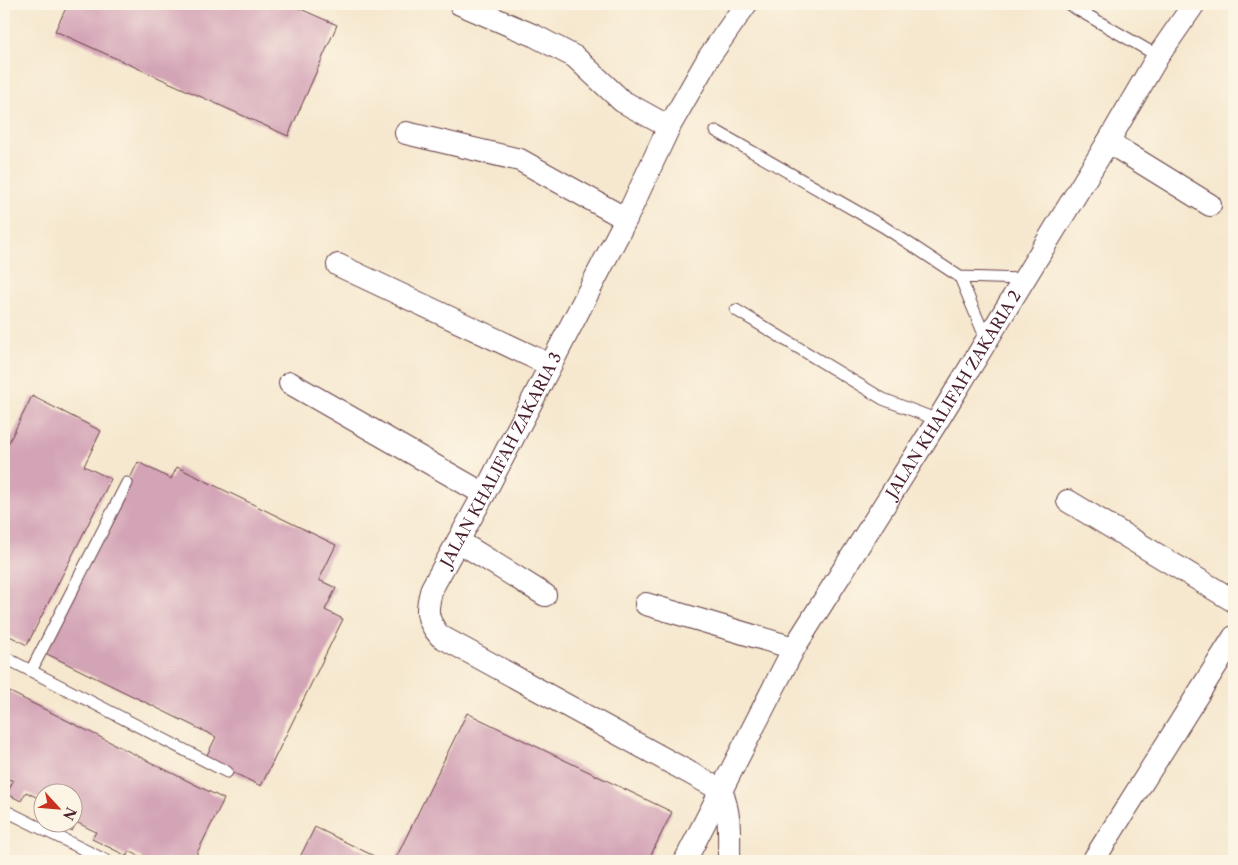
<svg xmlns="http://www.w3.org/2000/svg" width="1238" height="865" font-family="'Libre Caslon Text',serif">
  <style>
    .building { fill: #d3a3b6 }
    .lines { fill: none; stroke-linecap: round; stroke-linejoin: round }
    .service-casing { stroke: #643d44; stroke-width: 13 }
    .minor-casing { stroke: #643d44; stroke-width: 24 }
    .service { stroke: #fff; stroke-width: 11 }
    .minor { stroke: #fff; stroke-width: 22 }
    .labels { text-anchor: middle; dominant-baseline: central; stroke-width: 4.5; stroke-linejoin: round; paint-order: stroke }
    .street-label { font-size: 16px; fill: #4a1f2b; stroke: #fcf5e5 }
  </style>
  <rect width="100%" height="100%" fill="#fcf5e5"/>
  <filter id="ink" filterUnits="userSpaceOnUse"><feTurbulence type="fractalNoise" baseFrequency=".02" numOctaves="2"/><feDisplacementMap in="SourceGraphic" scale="10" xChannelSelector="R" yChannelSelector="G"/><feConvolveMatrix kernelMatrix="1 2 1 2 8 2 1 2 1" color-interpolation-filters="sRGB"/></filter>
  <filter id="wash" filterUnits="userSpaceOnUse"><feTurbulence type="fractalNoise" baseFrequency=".0096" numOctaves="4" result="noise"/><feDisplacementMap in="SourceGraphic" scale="20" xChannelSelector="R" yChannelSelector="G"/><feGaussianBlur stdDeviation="1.12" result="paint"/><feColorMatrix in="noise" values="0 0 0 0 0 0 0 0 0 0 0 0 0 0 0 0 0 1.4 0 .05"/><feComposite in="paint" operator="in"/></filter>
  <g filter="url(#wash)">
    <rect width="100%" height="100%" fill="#f6e8cf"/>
    <g id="blocks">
      <path class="building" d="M 68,4 L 289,4 L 337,25 L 288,136 L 55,31 Z
        M 32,396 L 101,431 L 84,466 L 111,479 L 27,645 L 4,633 L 4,452 Z
        M 138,462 L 171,479 L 177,467 L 336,545 L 319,580 L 336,588 L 325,610 L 343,619 L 261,786 L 205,759 L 216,737 L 45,653 Z
        M 4,689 L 224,799 L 193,861 L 141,861 L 143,858 L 129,851 L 127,856 L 92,839 L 96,832 L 76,822 L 72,831 L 55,822 L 72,822 L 72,792 L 42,792 L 42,800 L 26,792 L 21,801 L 7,794 L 13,781 L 4,777 Z
        M 467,713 L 672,812 L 648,861 L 402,861 L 396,858 Z
        M 315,827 L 384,861 L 298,861 Z"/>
    </g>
  </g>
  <g filter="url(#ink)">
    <use href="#blocks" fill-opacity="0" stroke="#643d44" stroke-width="1"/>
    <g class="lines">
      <defs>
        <path id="service" d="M 1068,4 L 1158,56
          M 716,131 L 884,227 L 960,277 L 986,339
          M 960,277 L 1024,279
          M 736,310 L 883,399 L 938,420
          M 4,657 L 227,772
          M 31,671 L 127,483
          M 4,810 L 107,861"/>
        <g id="minor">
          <path d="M 460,4 L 535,36 L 575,57 L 622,101 L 669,127"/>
          <path d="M 406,133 L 520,160 L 626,219"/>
          <path d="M 1108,142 L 1210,205"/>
          <path d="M 338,265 L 550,365"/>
          <path d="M 290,383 L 484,494"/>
          <path d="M 1068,501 L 1234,601"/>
          <path d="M 458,541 L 545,595"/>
          <path d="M 646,604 L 794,648"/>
          <path id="s1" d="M 721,790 L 440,636 C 425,619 426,609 432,588 L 484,494 L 626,219 L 669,127 L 709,57 L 746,4"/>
          <path d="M 721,790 C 731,815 729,834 729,861"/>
          <path id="s2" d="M 685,861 L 794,648 L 938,420 L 1108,142 L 1158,56 L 1194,4"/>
          <path d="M 1093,861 L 1234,637"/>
        </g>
      </defs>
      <use href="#service" class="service-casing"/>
      <use href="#minor" class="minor-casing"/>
      <use href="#service" class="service"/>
      <use href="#minor" class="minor"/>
    </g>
  </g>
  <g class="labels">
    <g class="street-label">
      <text stroke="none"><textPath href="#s2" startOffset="539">JALAN KHALIFAH ZAKARIA 2</textPath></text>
      <text stroke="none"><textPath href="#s1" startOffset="518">JALAN KHALIFAH ZAKARIA 3</textPath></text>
    </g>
  </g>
  <rect width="1238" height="865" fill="none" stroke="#fcf5e5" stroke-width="20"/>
  <g transform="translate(58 808) rotate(116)"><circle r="24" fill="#fcf5e5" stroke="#b59f9b"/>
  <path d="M0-4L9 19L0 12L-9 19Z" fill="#c8321e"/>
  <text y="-8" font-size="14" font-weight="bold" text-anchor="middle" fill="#4a1f2b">N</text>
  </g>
</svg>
